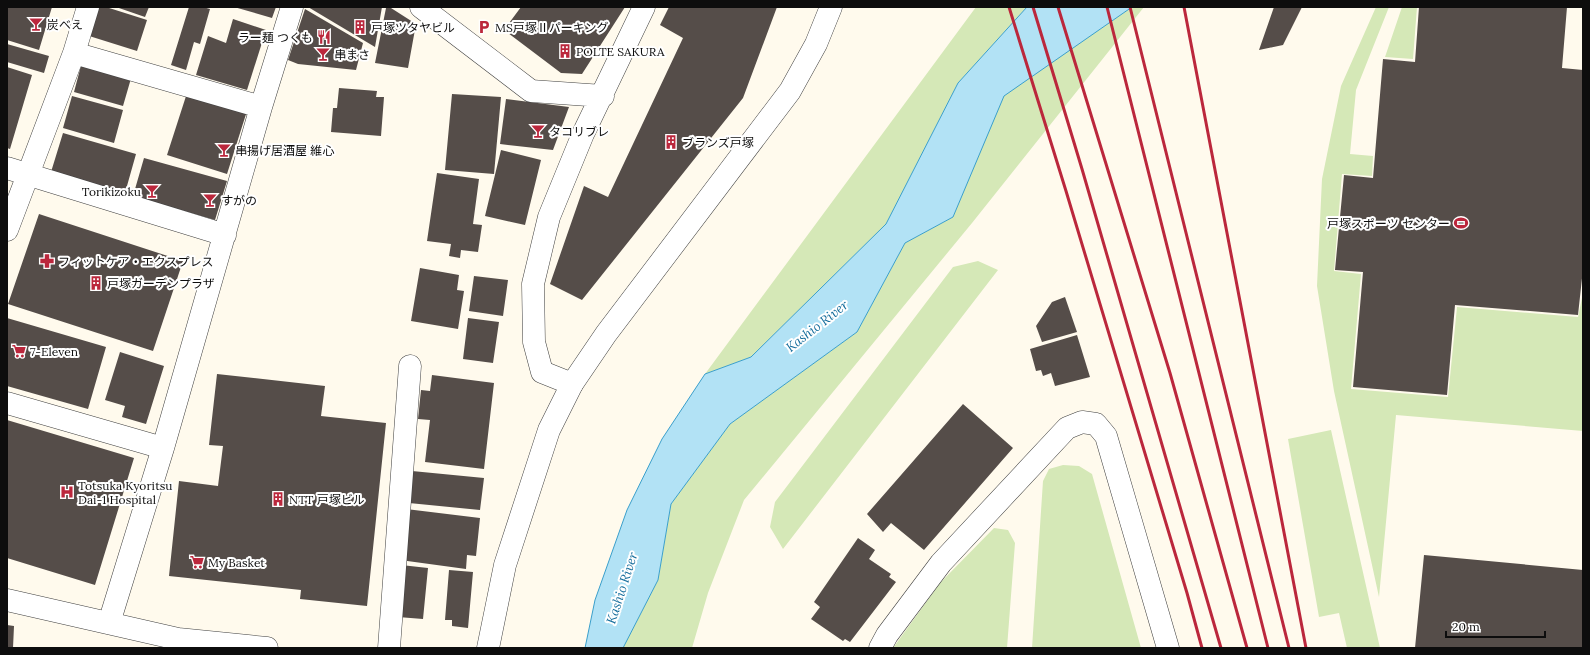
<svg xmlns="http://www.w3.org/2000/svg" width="1590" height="655" font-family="Lora,'Noto Sans JP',serif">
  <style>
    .green { fill: #d5e8b7 }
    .water { fill: #b2e2f5; stroke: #3a9fcb }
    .building { fill: #554d49 }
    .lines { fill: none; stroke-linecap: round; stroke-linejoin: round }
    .minor-casing { stroke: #404040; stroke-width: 23 }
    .tertiary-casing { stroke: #404040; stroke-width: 23 }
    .minor { stroke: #fff; stroke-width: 22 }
    .tertiary { stroke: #fff; stroke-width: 22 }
    .rail { stroke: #bb273c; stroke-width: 3 }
    .labels { text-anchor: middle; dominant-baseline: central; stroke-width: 4; stroke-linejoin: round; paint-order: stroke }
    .poi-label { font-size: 12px; fill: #0d0d0d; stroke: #fff; text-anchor: start }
    .water-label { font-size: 13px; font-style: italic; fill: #186f9d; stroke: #fff }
  </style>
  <rect width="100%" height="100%" fill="#fffaed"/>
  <path class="green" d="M 976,7 L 1027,7 L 958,83 L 886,224 L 751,357 L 705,374 Z
    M 1132,7 L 1144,7 L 972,223 L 744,500 L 708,593 L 692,648 L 623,648 L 658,580 L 671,504 L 730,424 L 857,332 L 905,243 L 953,217 L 1003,96 Z
    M 1376,7 L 1389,7 L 1356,90 L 1350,154 L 1373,156 L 1372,176 L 1342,174 L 1334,271 L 1361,274 L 1351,389 L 1448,397 L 1457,307 L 1578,317 L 1583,293 L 1583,431 L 1396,415 L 1379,597 L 1334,391 L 1317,286 L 1322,179 L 1341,86 Z
    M 1402,7 L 1417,7 L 1413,59 L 1385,57 Z
    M 978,261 L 998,270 L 783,549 L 770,527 L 775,502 L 953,267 Z
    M 1331,430 L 1380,648 L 1347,648 L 1339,613 L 1319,617 L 1288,439 Z
    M 1063,465 L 1079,466 L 1092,474 L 1141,648 L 1032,648 L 1043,481 L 1049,469 Z
    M 994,528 L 1008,530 L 1015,543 L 1007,648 L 893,648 L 940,583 Z"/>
  <path class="water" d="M 1027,7 L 1132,7 L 1004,96 L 953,217 L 905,243 L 857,332 L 730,424 L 671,504 L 658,580 L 623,648 L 585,648 L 595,600 L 627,510 L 662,439 L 705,374 L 751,357 L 886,224 L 958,83 Z"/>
  <path class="building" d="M 7,7 L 52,7 L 39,50 L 7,40 Z
    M 95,7 L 106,7 L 147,20 L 137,51 L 86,35 Z
    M 116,7 L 149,7 L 145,17 Z
    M 189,7 L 203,7 L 210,9 L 200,44 L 194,42 L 186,70 L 171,65 Z
    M 234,7 L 276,7 L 272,18 Z
    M 308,7 L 382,7 L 375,47 Z
    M 521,7 L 625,7 L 582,74 L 561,73 L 504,30 Z
    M 669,7 L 777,7 L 743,98 L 582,300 L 550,284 L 584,186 L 608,197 L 683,38 L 660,25 Z
    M 1274,7 L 1302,7 L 1283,45 L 1259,50 Z
    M 1419,7 L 1567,7 L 1562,68 L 1583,70 L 1583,269 L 1578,315 L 1455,305 L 1447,395 L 1353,387 L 1363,272 L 1335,270 L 1344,175 L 1373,178 L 1383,59 L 1415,62 Z
    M 386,8 L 391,8 L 416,24 L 408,68 L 375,63 Z
    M 305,9 L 363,43 L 356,70 L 298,64 L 288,60 Z
    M 233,19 L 266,30 L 247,90 L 196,75 L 208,36 L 226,43 Z
    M 7,44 L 49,56 L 44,73 L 7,62 Z
    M 82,62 L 132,75 L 123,106 L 74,92 Z
    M 7,67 L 32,75 L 10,149 L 7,148 Z
    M 339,88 L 377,91 L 376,97 L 384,97 L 381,136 L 331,132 L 333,108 L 337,108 Z
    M 187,93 L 247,111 L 227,174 L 167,155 Z
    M 452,94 L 501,97 L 494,174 L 445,170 Z
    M 72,96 L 123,110 L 114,143 L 63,128 Z
    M 506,99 L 569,107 L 553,150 L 500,144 Z
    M 63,133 L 136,154 L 125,193 L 51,172 Z
    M 501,150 L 541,160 L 525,225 L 485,216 Z
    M 144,158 L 227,181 L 215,220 L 133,196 Z
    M 437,173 L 479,179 L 473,224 L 482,225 L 478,252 L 461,250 L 460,258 L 449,256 L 451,244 L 427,241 Z
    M 39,214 L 183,261 L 153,351 L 8,304 Z
    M 420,268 L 459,275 L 457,290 L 464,291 L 458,329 L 411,321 Z
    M 474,276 L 508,280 L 503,316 L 469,311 Z
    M 1065,297 L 1077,332 L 1042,342 L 1036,326 L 1052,302 Z
    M 7,318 L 106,347 L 88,409 L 7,386 Z
    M 468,318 L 499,322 L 493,363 L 463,359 Z
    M 1077,335 L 1090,377 L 1055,386 L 1051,373 L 1043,376 L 1041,370 L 1036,371 L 1030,349 Z
    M 120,352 L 164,366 L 146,424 L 122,417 L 125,406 L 105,400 Z
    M 217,374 L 325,386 L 321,416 L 386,423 L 367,606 L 300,599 L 301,590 L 169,576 L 179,481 L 218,486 L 223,446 L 209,445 Z
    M 432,375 L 494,383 L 484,469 L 425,462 L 430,420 L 418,419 L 421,390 L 430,391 Z
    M 963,404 L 1013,448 L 924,550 L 891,523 L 883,532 L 867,514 Z
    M 7,420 L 134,458 L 95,585 L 7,558 Z
    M 412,471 L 484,478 L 480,510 L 409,503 Z
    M 406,509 L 480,518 L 476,556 L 467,555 L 466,569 L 400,560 Z
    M 858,538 L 875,550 L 869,559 L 891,574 L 889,577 L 896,582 L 850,642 L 845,639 L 843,641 L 811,619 L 820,607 L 814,602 Z
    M 1424,555 L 1583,570 L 1583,648 L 1415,648 Z
    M 401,565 L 428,568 L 423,619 L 398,617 Z
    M 449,570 L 473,572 L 468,628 L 452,626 L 452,620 L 445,620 Z
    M 7,625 L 14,626 L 13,648 L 7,648 Z"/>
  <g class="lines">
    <defs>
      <path id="minor" d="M 421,7 L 531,91 L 603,96
        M 74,53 L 261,107
        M 7,168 L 225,235
        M 7,230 L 74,53 L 88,7
        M 7,403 L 163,448
        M 7,600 L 178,639 L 267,648
        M 109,623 L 163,448 L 261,107 L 292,7
        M 389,648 L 410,366
        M 488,648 L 505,565 L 549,430 L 572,384 L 542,372 L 534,342 L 533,284 L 549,217 L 583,134 L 644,7
        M 880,648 L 887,635 L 941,563 L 1067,428 L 1082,422 L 1096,424 L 1106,436 L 1168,648"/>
      <path id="tertiary" d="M 572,384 L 606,334 L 790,91 L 816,44 L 831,7"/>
    </defs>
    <use href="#minor" class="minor-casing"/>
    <use href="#tertiary" class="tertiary-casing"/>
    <use href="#minor" class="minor"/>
    <use href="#tertiary" class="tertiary"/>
    <path class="rail" d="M 1009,7 L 1066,191 L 1187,593 L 1202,648
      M 1033,7 L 1082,169 L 1221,648
      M 1058,7 L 1170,373 L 1247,648
      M 1107,7 L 1268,648
      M 1130,7 L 1289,648
      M 1184,7 L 1306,648"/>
  </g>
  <defs>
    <symbol id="bar-bare" viewBox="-9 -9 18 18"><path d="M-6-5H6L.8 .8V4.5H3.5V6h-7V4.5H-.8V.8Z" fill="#bb273c" stroke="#fff" stroke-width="2.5" paint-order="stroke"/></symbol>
    <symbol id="building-bare" viewBox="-9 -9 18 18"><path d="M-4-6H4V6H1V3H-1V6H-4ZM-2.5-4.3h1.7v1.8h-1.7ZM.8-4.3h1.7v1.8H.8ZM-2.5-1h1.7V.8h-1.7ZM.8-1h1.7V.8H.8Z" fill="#bb273c" stroke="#fff" stroke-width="2.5" paint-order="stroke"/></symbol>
    <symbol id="parking-bare" viewBox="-9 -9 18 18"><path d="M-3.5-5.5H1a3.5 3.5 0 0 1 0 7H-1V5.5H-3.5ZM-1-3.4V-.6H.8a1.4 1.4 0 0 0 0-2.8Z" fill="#bb273c" stroke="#fff" stroke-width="2.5" paint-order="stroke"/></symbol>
    <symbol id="restaurant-bare" viewBox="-9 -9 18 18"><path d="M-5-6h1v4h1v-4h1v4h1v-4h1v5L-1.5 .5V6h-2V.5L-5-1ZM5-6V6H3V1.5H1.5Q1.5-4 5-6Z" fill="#bb273c" stroke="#fff" stroke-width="2.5" paint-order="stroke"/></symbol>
    <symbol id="stadium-bare" viewBox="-9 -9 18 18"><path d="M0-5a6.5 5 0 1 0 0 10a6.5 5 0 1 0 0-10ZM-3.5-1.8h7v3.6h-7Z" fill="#bb273c" stroke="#fff" stroke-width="2.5" paint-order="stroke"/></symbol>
    <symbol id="pharmacy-bare" viewBox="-9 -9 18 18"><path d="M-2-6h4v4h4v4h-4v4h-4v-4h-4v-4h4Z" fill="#bb273c" stroke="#fff" stroke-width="2.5" paint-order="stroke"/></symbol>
    <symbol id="supermarket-bare" viewBox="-9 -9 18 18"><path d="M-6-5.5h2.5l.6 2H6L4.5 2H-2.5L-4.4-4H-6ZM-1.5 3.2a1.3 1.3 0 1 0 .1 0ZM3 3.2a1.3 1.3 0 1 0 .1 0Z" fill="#bb273c" stroke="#fff" stroke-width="2.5" paint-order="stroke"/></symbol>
    <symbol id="hospital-bare" viewBox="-9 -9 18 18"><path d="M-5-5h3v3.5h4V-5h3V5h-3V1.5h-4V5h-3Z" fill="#bb273c" stroke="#fff" stroke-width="2.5" paint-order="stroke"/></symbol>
  </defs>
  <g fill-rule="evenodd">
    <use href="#bar-bare" x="26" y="14" width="20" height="20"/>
    <use href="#building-bare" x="350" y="17" width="20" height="20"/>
    <use href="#parking-bare" x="474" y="17" width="20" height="20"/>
    <use href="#restaurant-bare" x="314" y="27" width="20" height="20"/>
    <use href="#building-bare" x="555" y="41" width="20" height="20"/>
    <use href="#bar-bare" x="313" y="44" width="20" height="20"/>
    <use href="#bar-bare" x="528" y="121" width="20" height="20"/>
    <use href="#building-bare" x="661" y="132" width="20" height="20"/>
    <use href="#bar-bare" x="214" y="140" width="20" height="20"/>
    <use href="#bar-bare" x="142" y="181" width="20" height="20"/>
    <use href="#bar-bare" x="200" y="190" width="20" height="20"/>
    <use href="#stadium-bare" x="1451" y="213" width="20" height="20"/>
    <use href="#pharmacy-bare" x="37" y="251" width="20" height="20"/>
    <use href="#building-bare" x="86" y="273" width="20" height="20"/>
    <use href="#supermarket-bare" x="9" y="341" width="20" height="20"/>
    <use href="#hospital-bare" x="57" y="482" width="20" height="20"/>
    <use href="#building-bare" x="268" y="489" width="20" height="20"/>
    <use href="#supermarket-bare" x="187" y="552" width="20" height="20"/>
  </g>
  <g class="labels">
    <g class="poi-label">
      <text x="47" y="24">炭べえ</text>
      <text x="371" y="27">戸塚ツタヤビル</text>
      <text x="495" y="27">MS戸塚Ⅱパーキング</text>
      <text x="313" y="37" text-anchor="end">ラー麺 つくも</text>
      <text x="576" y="51">POLTE SAKURA</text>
      <text x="334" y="54">串まさ</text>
      <text x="549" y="131">タコリブレ</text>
      <text x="682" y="142">ブランズ戸塚</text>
      <text x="235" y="150">串揚げ居酒屋 維心</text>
      <text x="141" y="191" text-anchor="end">Torikizoku</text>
      <text x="221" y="200">すがの</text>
      <text x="1450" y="223" text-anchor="end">戸塚スポーツ センター</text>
      <text x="58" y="261">フィットケア・エクスプレス</text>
      <text x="107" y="283">戸塚ガーデンプラザ</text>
      <text x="30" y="351">7-Eleven</text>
      <text x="78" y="485">Totsuka Kyoritsu<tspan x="78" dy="14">Dai-1 Hospital</tspan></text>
      <text x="289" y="499">NTT 戸塚ビル</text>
      <text x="208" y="562">My Basket</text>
    </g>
    <g class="water-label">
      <text transform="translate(817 326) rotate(-38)">Kashio River</text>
      <text transform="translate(622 588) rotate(-72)">Kashio River</text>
    </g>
  </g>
  <rect width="1590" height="655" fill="none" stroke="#0d0d0d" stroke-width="16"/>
  <path d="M1446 631v6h99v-6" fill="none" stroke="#0d0d0d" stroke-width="2"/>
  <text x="1452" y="631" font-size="12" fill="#0d0d0d" stroke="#ffffff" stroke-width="3" paint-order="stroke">20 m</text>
</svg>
